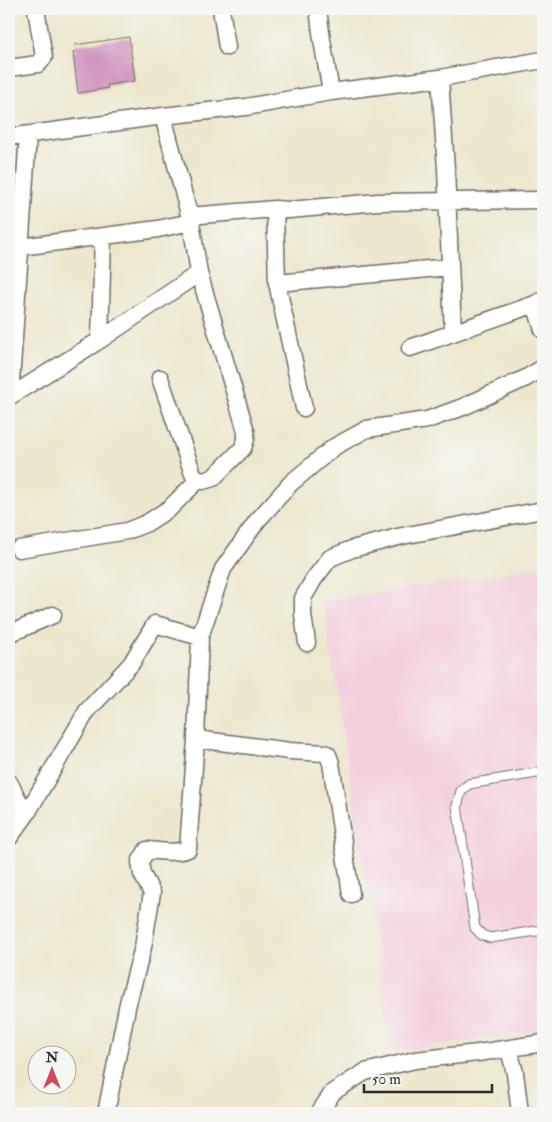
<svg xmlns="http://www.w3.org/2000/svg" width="552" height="1122" font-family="'IM FELL Double Pica',serif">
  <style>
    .built { fill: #f4cfde }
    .building { fill: #d197c0 }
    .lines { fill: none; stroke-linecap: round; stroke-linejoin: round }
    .lane-casing { stroke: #6f6d64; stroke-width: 11 }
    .street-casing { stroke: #6f6d64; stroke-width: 19 }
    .lane { stroke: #fff; stroke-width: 9 }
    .street { stroke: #fff; stroke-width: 16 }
  </style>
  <rect width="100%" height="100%" fill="#f6f6f2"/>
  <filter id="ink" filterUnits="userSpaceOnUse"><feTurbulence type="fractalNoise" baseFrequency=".02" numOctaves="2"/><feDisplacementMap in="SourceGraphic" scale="10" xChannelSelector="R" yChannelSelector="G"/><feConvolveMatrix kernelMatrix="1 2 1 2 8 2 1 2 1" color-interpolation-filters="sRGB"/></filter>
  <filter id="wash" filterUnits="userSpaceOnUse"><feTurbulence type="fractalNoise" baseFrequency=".0096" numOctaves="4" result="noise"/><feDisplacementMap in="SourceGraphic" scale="20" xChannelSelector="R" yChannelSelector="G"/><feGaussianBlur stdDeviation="1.12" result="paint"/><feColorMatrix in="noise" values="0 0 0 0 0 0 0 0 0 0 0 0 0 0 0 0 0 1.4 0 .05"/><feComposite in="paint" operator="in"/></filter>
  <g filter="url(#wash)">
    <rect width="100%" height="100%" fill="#ede7ce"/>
    <path class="built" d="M 543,567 L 543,1030 L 392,1052 L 323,601 Z"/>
    <g id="blocks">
      <path class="building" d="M 129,37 L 135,81 L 107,85 L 108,88 L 78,93 L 73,52 L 76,52 L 75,45 Z"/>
    </g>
  </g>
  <g filter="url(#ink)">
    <use href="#blocks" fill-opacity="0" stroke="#6f6d64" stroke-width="1"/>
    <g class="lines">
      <defs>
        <path id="lane" d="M 543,772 L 469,784 L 461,791 L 457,806 L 475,928 L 482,935 L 490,938 L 543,930"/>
        <path id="street" d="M 221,9 L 227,47
          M 318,9 L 322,40 L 331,92
          M 9,68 L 38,64 L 41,61 L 44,57 L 36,9
          M 440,78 L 446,169 L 453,333
          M 9,137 L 163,116 L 246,107 L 331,92 L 440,78 L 543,60
          M 275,209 L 277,283 L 304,408
          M 189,216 L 275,209 L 289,210 L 378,202 L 543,200
          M 20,247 L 158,229 L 191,222
          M 277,283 L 450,267
          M 543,300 L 535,304 L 543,330
          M 100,340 L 103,236
          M 410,348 L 535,304
          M 160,378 L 193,474 L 198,480 L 203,481 L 213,478 L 243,448 L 246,439 L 246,431 L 199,273 L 191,222 L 163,116
          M 10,396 L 28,135
          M 9,397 L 100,340 L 199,273
          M 19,549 L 127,531 L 147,523 L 170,508 L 198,480
          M 9,634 L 53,615
          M 307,643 L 303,615 L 303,598 L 314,579 L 330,558 L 352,549 L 402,536 L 543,510
          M 196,739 L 290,751 L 325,753 L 328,755 L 331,763 L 351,894
          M 9,782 L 26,815
          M 9,838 L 26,815 L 87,711 L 131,664 L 155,624 L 200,637
          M 509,1049 L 515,1073 L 520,1113
          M 106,1113 L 128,1003 L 143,947 L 152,893 L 142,874 L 140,862 L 147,850 C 161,851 174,854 188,849 L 196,739 L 200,637 L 223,569 L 257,521 L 291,483 L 334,447 L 367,429 L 427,420 L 463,407 L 526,378 L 543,368
          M 319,1113 L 333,1092 L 365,1072 L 415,1060 L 478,1053 L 543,1043"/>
      </defs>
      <use href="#lane" class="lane-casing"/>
      <use href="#street" class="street-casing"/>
      <use href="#lane" class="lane"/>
      <use href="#street" class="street"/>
    </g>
  </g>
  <rect width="552" height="1122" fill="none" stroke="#f6f6f2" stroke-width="30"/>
  <g transform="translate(52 1070)"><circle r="24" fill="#f6f6f2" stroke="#a5a5a2"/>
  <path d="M0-4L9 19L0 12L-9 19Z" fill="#d1495b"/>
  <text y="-8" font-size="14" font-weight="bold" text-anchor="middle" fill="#2b2b2b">N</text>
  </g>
  <path d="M364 1084v8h128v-8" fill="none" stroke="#2b2b2b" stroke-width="2.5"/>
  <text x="372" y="1084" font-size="15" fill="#2b2b2b" stroke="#f6f6f2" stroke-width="4" paint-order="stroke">50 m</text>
</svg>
